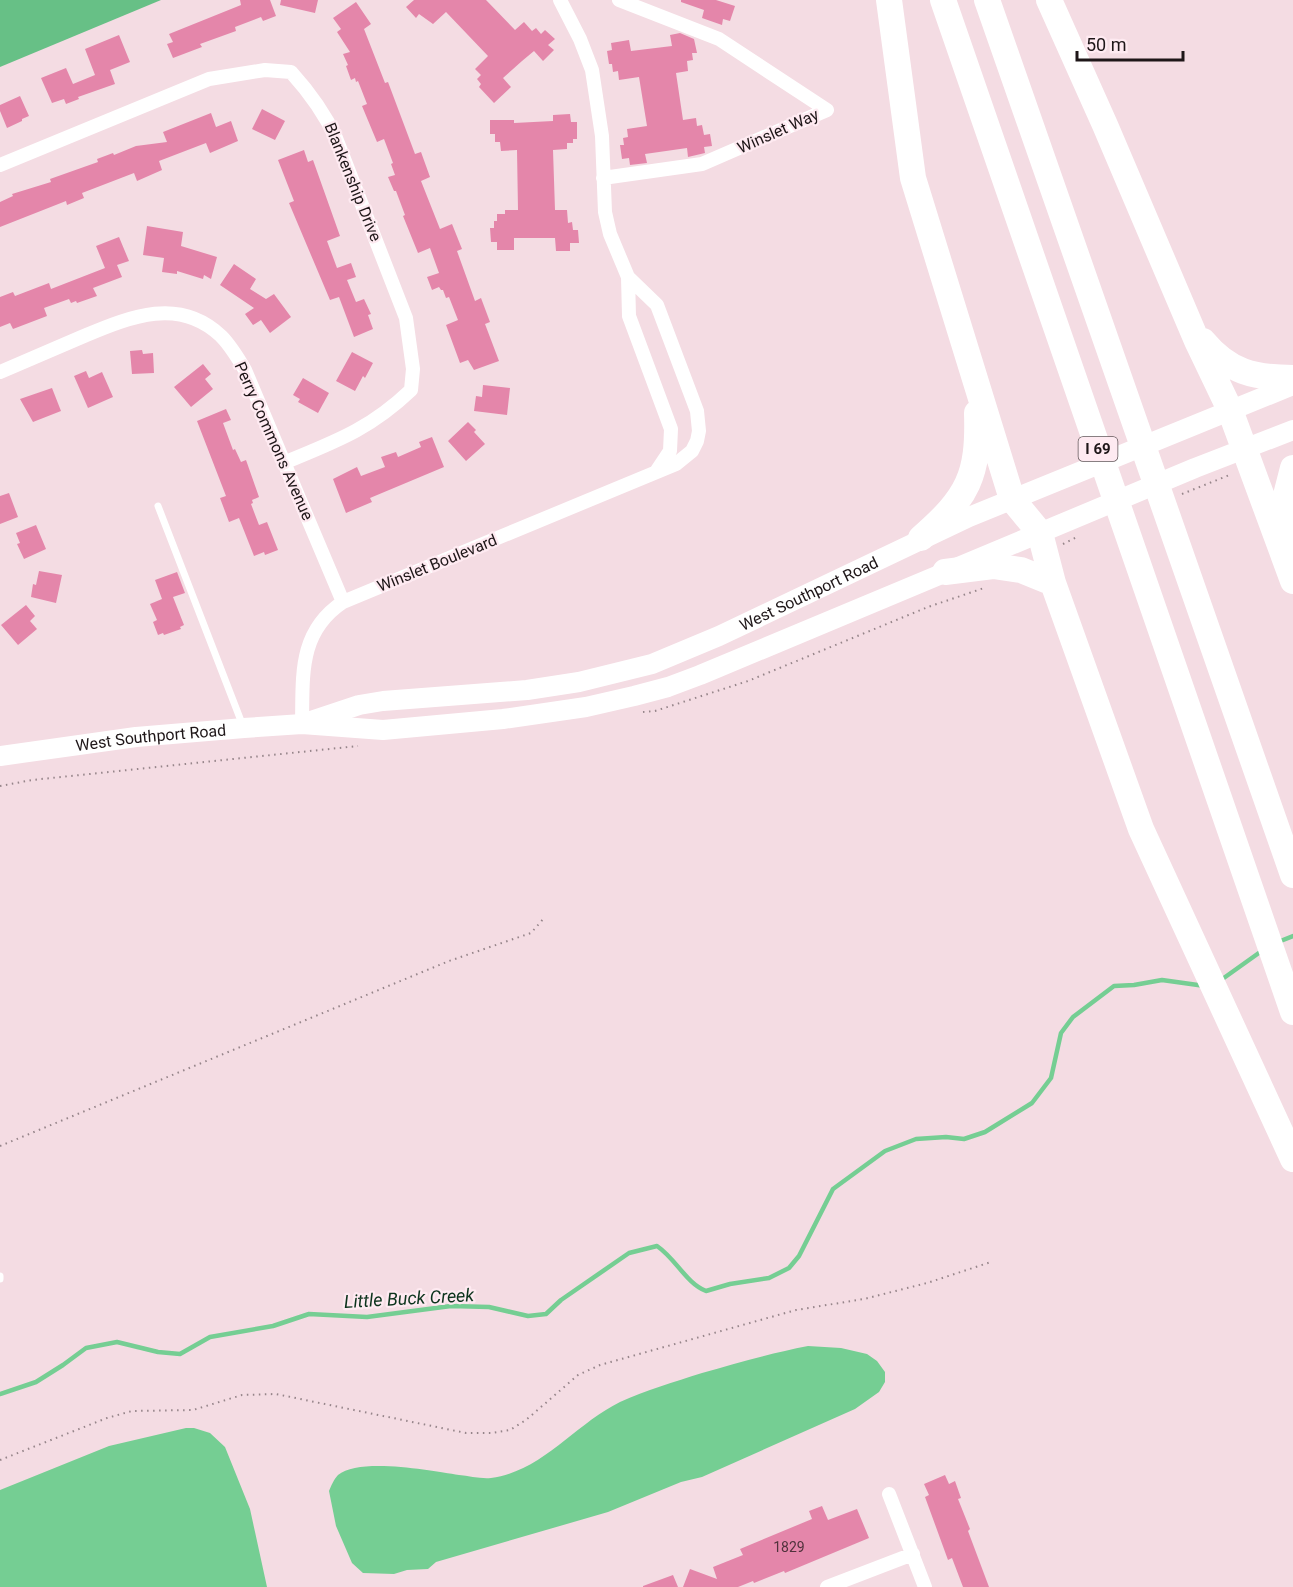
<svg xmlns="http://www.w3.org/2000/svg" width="1293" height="1587" font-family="Roboto,sans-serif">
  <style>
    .forest { fill: #67c086 }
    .water { fill: #75ce93 }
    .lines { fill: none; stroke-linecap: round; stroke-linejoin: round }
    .stream { stroke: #75ce93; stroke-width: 4.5 }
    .building { fill: #e486aa }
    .path { stroke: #96858a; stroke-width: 2; stroke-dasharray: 1.5 4.5; stroke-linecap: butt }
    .service { stroke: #fff; stroke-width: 7 }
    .minor { stroke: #fff; stroke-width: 14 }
    .secondary { stroke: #fff; stroke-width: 20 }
    .motorway { stroke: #fff; stroke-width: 26 }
    .labels { text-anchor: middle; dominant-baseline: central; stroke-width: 4.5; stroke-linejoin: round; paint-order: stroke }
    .number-label { font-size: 14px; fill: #50323c }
    .shield { fill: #feeaf1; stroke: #615659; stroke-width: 1.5 }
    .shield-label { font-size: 15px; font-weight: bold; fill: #1e1618 }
    .street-label { font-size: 16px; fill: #1e1618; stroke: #feeaf1 }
    .water-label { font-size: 18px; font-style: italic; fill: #0c331c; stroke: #feeaf1 }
  </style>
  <rect width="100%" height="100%" fill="#f4dce3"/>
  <path class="forest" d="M 0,0 L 161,0 L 0,67 Z"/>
  <path class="water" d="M 808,1346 L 841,1348 L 867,1354 L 877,1361 L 885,1372 L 885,1382 L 879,1392 L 855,1409 L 702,1477 L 681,1482 L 608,1512 L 436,1562 L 428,1569 L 407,1570 L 394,1574 L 363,1573 L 352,1563 L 336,1526 L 329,1491 C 331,1486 334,1479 338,1475 C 360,1457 432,1471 459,1475 C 469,1476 481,1479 491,1478 C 543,1471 575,1424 620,1402 C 646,1390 674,1382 702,1373 C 737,1363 772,1353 808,1346 Z
    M 186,1428 L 194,1428 L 210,1433 L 225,1447 L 250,1509 L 267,1587 L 0,1587 L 0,1490 L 109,1446 Z"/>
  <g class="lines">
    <path class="stream" d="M 1278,942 L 1293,936
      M 1221,980 L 1263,950
      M 0,1394 L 36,1382 L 63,1365 L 86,1348 L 117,1342 L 158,1352 L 180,1354 L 210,1337 L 273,1326 L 309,1314 L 367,1317 L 451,1306 L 489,1307 L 528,1316 L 546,1314 L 561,1300 L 629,1253 L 657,1246 C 676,1259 686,1283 706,1291 L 730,1284 L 769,1278 L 789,1268 L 799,1256 L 833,1189 L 885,1151 L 916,1139 L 946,1137 L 964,1139 L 985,1132 L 1032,1103 L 1051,1078 L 1061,1033 L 1073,1017 L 1114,986 L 1134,985 L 1162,980 L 1205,986"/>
  </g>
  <path class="building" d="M 240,0 L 270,0 L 276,16 L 263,21 L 261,17 L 235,27 L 236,31 L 200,44 L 202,47 L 173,58 L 167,44 L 173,42 L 169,34 L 241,5 Z
    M 281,0 L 318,0 L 315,13 L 280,5 Z
    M 414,0 L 486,0 L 515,30 L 524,22 L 532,31 L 536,28 L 541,34 L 545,30 L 555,39 L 548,45 L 554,50 L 543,61 L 534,51 L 522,61 L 503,78 L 511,87 L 494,103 L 479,87 L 481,84 L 477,79 L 481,75 L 475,69 L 488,56 L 446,12 L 433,24 L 419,14 L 416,18 L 406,7 Z
    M 681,0 L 716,0 L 735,6 L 730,21 L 723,19 L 722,25 L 702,18 L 704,10 L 681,2 Z
    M 356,2 L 371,24 L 364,29 L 385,83 L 388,82 L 415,154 L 421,152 L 430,177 L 421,181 L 440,229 L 452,224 L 462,249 L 457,251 L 475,301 L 481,298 L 490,322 L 485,324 L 499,361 L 474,370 L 468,360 L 460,363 L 446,325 L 458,320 L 449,297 L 446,298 L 443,290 L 441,290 L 439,287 L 432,290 L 427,277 L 439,273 L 430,248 L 418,253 L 403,216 L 405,215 L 396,191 L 394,191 L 388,177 L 395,175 L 391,164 L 393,163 L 384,139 L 377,142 L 362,106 L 367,104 L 358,81 L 356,82 L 355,78 L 351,80 L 346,66 L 348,65 L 343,54 L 350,52 L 337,32 L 341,29 L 333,18 Z
    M 680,33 L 694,39 L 697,53 L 692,53 L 693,60 L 687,61 L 688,71 L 676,73 L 683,120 L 696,118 L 697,126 L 702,125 L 704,135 L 710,134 L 712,146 L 704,147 L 705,153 L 688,157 L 687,148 L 645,154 L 647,163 L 630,165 L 629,158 L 622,159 L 620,145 L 624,145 L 623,138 L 628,137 L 627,129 L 647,126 L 639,77 L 619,80 L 618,71 L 613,72 L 612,64 L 609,64 L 607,51 L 612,50 L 611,43 L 629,40 L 631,51 L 672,46 L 670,35 Z
    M 119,35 L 130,62 L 110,70 L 115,84 L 78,97 L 79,99 L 66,104 L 64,99 L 52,103 L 41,78 L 66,68 L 73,84 L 95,75 L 85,49 Z
    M 20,96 L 29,116 L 22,119 L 22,121 L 7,128 L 0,111 L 0,105 Z
    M 262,109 L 285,121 L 275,140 L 252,129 Z
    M 211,113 L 216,127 L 231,121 L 238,141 L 210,153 L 206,143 L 159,161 L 162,170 L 137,181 L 134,173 L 82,193 L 84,198 L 67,205 L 66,201 L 0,227 L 0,202 L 13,196 L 12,194 L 51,182 L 50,179 L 98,162 L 97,159 L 113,153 L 114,155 L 136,146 L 167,142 L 163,132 Z
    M 570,114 L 571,122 L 577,122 L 577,139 L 573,139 L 573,143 L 567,143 L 567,149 L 553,150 L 555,210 L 567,210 L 568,223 L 572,222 L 573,230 L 578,230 L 579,243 L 570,243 L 570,251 L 556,251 L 555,238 L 514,238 L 514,250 L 497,250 L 497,242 L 491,242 L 490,228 L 494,228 L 494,221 L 497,221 L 497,214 L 505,214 L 505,210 L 518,210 L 517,150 L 501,151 L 500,142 L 495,142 L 495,134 L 490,134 L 490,120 L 514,120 L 514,123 L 553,121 L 553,115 Z
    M 304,150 L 308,162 L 313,160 L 340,236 L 327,241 L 337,268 L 351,263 L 356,277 L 347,280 L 356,302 L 364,299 L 371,314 L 368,315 L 373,329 L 354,337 L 339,297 L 330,300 L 289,203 L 294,201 L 278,160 Z
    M 147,226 L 183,232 L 181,246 L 217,257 L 211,279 L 204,275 L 203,279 L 177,271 L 177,274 L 162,272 L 164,258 L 143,255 Z
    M 119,237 L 129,261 L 117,265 L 122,277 L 93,288 L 97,296 L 77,303 L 76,301 L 71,303 L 69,299 L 44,308 L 47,316 L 13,329 L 10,323 L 0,327 L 0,297 L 13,292 L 15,296 L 49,283 L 51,289 L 105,268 L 96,246 Z
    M 234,264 L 256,279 L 250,289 L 266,299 L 274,294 L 291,317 L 270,333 L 261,320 L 253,325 L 245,314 L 254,308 L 220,285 Z
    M 142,350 L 143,354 L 153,353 L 154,373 L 132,374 L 130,351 Z
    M 352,352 L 373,363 L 365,378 L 363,376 L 355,391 L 336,381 Z
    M 203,364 L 211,374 L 205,379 L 213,389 L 191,407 L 174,387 Z
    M 86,371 L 89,378 L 102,372 L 113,397 L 88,408 L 74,376 Z
    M 303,378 L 329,393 L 318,413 L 298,402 L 300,399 L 293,395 Z
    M 483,385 L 510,388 L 507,415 L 474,411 L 476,396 L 482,397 Z
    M 52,388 L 61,411 L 33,422 L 20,399 Z
    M 226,409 L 231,420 L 223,423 L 233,450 L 235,449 L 241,462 L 246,460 L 259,497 L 252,500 L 253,503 L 251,504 L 259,525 L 267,522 L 278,550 L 265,555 L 264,552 L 254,556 L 239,518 L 229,522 L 220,498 L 226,496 L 197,421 Z
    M 468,422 L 476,430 L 474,432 L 485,444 L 466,461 L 448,441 Z
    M 432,437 L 444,467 L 370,498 L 372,502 L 346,513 L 333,479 L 357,467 L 361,476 L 385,467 L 381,457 L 396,452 L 398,457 L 421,447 L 419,442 Z
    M 9,493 L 18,517 L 0,524 L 0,496 Z
    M 36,525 L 46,549 L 24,559 L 17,544 L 20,543 L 16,533 Z
    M 39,571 L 62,575 L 56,603 L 31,597 L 33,584 L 36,585 Z
    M 177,572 L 185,593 L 173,597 L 184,625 L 180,627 L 181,629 L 164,635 L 163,633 L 158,635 L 153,622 L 157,620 L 150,604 L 162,599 L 155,580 Z
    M 26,605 L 35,616 L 30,621 L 37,629 L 18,645 L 1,625 Z
    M 945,1475 L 949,1484 L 955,1481 L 961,1498 L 958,1499 L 970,1529 L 968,1531 L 989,1587 L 963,1587 L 952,1558 L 948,1560 L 925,1497 L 929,1495 L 924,1484 Z
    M 822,1506 L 828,1520 L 857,1509 L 869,1538 L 785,1573 L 784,1571 L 754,1583 L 753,1581 L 738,1587 L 683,1587 L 690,1569 L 717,1579 L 713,1567 L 743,1555 L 740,1549 L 812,1519 L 809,1511 Z
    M 673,1575 L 678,1587 L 643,1587 L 643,1586 Z"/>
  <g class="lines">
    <path class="path" d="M 1182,494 L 1232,474
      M 1063,544 L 1077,537
      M 643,712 L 655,711 L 748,681 L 928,607 L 984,588
      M 0,786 L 32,780 L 358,746
      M 0,1146 L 449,961 L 531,933 L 545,917
      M 0,1460 L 107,1418 L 132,1411 L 193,1410 L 242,1395 L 276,1394 L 466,1433 L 491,1433 L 510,1430 L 526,1420 L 578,1375 L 600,1365 L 796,1310 L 864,1299 L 927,1283 L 991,1262"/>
    <path class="service" d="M 158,506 L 243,726
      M 0,1276 L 0,1279"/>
    <path class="minor" d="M 0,165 L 209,79 L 265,70 L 291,72 C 310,93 324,112 336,138 L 406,318 L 413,369 L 411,390 C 370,429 337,441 286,462
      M 603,178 L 702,164 L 827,110 L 719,39 L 619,0
      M 628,277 L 629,316 L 671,429 L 670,451 L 656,472
      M 0,372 C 28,360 56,348 84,336 C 130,317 179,296 221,336 C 231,346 238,358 245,370 L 343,602
      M 302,724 C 303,676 298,632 343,602 L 676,464 L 692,451 L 697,441 L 699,431 L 697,411 L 657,305 L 628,277 L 610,234 L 605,212 L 602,136 L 592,70 L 580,39 L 560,0
      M 889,1494 L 925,1587
      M 827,1587 L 913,1554"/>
    <g class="secondary">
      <path id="s1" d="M 311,721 L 359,705 L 383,701 L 527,690 L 579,682 L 652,664 L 719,636 L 969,517 L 1293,385"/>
      <path id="s2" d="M 0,756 L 136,737 L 244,728 L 302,724 L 383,730 L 503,719 L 586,707 L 634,696 L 668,687 L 700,675 L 1195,468 L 1293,430"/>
    </g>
    <path class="motorway" d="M 889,0 L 913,178 L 1012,499 L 1040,533 L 1053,583 L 1141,829 L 1293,1159
      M 943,0 L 1293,1012
      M 987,0 L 1293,875
      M 1049,0 L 1105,125 L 1197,341 L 1230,410 L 1293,581
      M 1203,341 C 1229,372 1254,378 1293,378
      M 1283,537 L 1282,511 L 1293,468
      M 921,538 C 968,497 979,476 977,413
      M 945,572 L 993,566 L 1021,570 L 1053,583"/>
  </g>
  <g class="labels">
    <g class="number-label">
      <text x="789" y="1547">1829</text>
    </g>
    <rect class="shield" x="1078.5" y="437" width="39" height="24" rx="4.5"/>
    <g class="shield-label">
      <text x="1098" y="449">I 69</text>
    </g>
    <g class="street-label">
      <text transform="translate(778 131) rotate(-24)">Winslet Way</text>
      <text transform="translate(353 182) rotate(68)">Blankenship Drive</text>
      <text transform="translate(274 441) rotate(66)">Perry Commons Avenue</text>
      <text transform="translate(437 563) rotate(-22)">Winslet Boulevard</text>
      <text stroke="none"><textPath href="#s1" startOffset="519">West Southport Road</textPath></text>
      <text stroke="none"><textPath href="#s2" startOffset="152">West Southport Road</textPath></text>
    </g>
    <g class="water-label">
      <text transform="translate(409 1298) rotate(-3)">Little Buck Creek</text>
    </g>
  </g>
  <path d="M1077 51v9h106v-9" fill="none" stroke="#1e1618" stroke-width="3"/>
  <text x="1086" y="51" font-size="18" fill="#1e1618" stroke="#feeaf1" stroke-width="4.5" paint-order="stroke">50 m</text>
</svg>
